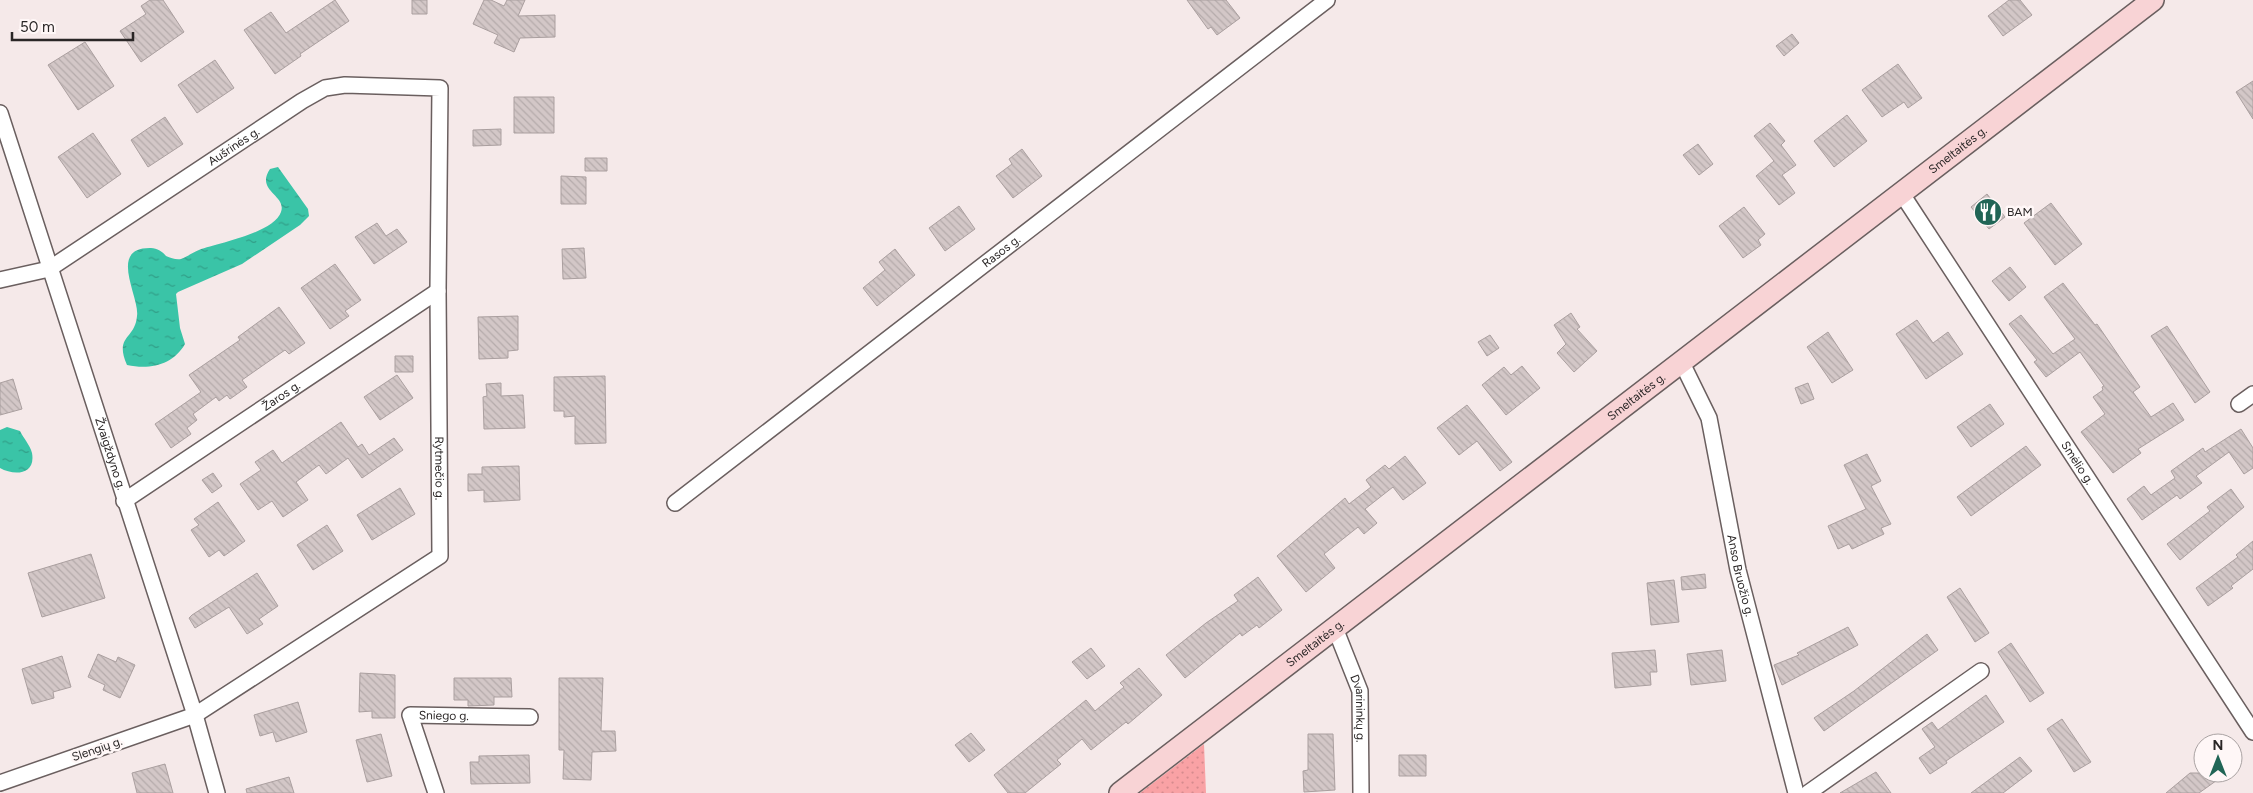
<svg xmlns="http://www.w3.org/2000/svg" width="2253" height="793" font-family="Figtree,sans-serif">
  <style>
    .grass { fill: url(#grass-dots) }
    .water { fill: url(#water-ripples) }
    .building { fill: url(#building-back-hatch); stroke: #aa9f9f }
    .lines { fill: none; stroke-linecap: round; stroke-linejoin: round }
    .minor-casing { stroke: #6a5f5f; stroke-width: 18 }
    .secondary-casing { stroke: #6a5f5f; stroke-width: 24 }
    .minor { stroke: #fff; stroke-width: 15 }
    .secondary { stroke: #f8d3d5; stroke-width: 21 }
    .labels { text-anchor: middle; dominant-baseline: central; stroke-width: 5; stroke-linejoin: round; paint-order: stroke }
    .street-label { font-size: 12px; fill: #2a2626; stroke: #fff7f7 }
    .poi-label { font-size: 12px; fill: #2a2626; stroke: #fff7f7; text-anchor: start }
  </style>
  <defs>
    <pattern id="grass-dots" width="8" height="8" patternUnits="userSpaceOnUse" patternTransform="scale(1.25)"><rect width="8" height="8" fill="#f9a2a5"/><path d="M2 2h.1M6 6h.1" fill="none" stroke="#d68b8e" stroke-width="1.8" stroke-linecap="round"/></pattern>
    <pattern id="water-ripples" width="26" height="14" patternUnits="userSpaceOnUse" patternTransform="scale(1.25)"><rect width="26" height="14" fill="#3ac4a7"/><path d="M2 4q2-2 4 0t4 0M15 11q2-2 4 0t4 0" fill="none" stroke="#319f88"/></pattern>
    <pattern id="building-back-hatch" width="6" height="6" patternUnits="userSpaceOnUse" patternTransform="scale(1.25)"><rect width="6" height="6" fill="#d3c7c7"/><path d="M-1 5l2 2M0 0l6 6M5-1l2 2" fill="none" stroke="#b5abab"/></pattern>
  </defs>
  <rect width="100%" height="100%" fill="#f5e9e9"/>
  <path class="grass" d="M 1204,744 L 1206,793 L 1140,793 Z"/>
  <path class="water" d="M 278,167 L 308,209 L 309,216 L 300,225 L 242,264 L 178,292 L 176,294 L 180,328 L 185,344 C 173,365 150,370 127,365 C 114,335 135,340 137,316 C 140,297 107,247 151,248 C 157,248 163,252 166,256 C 171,258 176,260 181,259 C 187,257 193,252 199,250 C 218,243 274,233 281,212 C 287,195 255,191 270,169 Z
    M 7,427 L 20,431 C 24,439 30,445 32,453 C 36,475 14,476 0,468 L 0,430 Z"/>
  <path class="building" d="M 150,0 L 163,0 L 184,32 L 141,62 L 120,31 L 146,14 L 141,6 Z
    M 335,0 L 349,21 L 300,54 L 301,56 L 275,74 L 244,30 L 271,12 L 286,33 Z
    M 412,0 L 427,0 L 427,14 L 412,14 Z
    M 484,0 L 491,0 L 504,6 L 507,0 L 525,0 L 518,16 L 555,15 L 555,37 L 520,38 L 514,52 L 494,43 L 498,35 L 473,24 Z
    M 1187,0 L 1226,0 L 1240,18 L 1217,35 L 1211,27 L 1208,29 Z
    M 2009,0 L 2020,0 L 2032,15 L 2003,36 L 1988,16 Z
    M 1792,34 L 1799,43 L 1784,56 L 1776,46 Z
    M 85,42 L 114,86 L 78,110 L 48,65 Z
    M 215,60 L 234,88 L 197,113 L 178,85 Z
    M 1898,64 L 1922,98 L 1908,108 L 1904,102 L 1882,117 L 1862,90 Z
    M 2253,81 L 2253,119 L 2236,92 Z
    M 514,97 L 554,97 L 554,133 L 514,133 Z
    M 1847,115 L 1867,141 L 1834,167 L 1814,141 Z
    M 165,117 L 183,144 L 148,167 L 131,140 Z
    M 1770,123 L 1785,141 L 1781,145 L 1796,165 L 1782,175 L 1795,193 L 1779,205 L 1756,176 L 1774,161 L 1754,136 Z
    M 501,129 L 501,145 L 473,146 L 473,130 Z
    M 93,133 L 121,174 L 87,198 L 58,157 Z
    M 1698,144 L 1713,164 L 1699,175 L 1683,155 Z
    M 1022,149 L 1042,176 L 1013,198 L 996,176 L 1012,164 L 1009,159 Z
    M 585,158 L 607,158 L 607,171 L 585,171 Z
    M 561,176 L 586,177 L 586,204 L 561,204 Z
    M 1987,194 L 2005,217 L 1989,229 L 1971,207 Z
    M 2051,203 L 2082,244 L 2055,265 L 2024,223 Z
    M 959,206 L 975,229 L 945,251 L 929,228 Z
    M 1744,207 L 1765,234 L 1758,240 L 1761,245 L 1743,258 L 1719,226 Z
    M 377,223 L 386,236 L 397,229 L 407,242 L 374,264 L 355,237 Z
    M 584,248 L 586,278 L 563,279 L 562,249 Z
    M 895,249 L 915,275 L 877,306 L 863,288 L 885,270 L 879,262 Z
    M 335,264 L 361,300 L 345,311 L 349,316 L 330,329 L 301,288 Z
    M 2010,267 L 2026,287 L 2009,301 L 1992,281 Z
    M 2063,283 L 2095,325 L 2097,324 L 2140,387 L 2133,392 L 2151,417 L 2173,403 L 2184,420 L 2138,449 L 2141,453 L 2113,473 L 2081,432 L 2105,414 L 2093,397 L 2103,390 L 2102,387 L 2104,386 L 2080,352 L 2046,377 L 2034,362 L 2037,360 L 2009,324 L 2021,315 L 2053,354 L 2075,339 L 2044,297 Z
    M 279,307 L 305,343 L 289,354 L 285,350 L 242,380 L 247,387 L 230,399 L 227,395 L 219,401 L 216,397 L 193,414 L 197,420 L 187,428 L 191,434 L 171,448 L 155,424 L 201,392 L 189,375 L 240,340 L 238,337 Z
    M 1571,313 L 1580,327 L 1577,329 L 1597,351 L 1574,372 L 1557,353 L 1566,344 L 1554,325 Z
    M 518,316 L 518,350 L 508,351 L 508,358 L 479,359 L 478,317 Z
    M 1917,320 L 1933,343 L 1948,332 L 1963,354 L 1926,379 L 1896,334 Z
    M 2167,326 L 2210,392 L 2195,403 L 2151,336 Z
    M 1828,332 L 1853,370 L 1832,383 L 1807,347 Z
    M 1490,335 L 1499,348 L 1487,356 L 1478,342 Z
    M 395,356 L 413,356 L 413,372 L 395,372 Z
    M 1522,366 L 1540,388 L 1506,415 L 1482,385 L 1504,367 L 1511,375 Z
    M 397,375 L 413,398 L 380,420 L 364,397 Z
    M 605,376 L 606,443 L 575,444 L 575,416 L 564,417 L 564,411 L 554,411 L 554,377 Z
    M 13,379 L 22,409 L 0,415 L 0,383 Z
    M 501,383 L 501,396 L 523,395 L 525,428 L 484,429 L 483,397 L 487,396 L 486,384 Z
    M 1808,383 L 1814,399 L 1801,404 L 1795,388 Z
    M 1990,404 L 2004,424 L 1971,447 L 1957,427 Z
    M 1467,405 L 1512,462 L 1500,471 L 1477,441 L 1459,455 L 1437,428 Z
    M 341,422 L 358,447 L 362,444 L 369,455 L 394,438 L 403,450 L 362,478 L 348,458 L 326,474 L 319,465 L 296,482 L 308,500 L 283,517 L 272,501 L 258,510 L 240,484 L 261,470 L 255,462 L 273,450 L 282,463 Z
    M 2241,429 L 2253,448 L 2253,468 L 2244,474 L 2229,452 L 2196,476 L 2202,483 L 2180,499 L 2177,495 L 2142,520 L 2127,499 L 2144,486 L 2151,495 L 2175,478 L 2171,471 L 2203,448 L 2205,452 Z
    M 2026,446 L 2041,465 L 1971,516 L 1957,497 Z
    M 1867,454 L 1881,481 L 1871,486 L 1891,524 L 1881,528 L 1884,534 L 1852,549 L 1849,544 L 1838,549 L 1828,526 L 1866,509 L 1844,465 Z
    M 1405,456 L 1426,483 L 1403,500 L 1393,487 L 1365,509 L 1377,523 L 1364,534 L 1358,527 L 1324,554 L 1335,568 L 1306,592 L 1277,556 L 1345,498 L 1349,504 L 1371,487 L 1366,480 L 1385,465 L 1389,469 Z
    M 519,466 L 520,500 L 484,502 L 484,490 L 468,491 L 468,474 L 482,474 L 482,467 Z
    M 213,473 L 222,486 L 212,493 L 202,480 Z
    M 400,488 L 415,514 L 372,540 L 357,515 Z
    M 2231,489 L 2244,507 L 2180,560 L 2167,544 L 2210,511 L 2207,507 Z
    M 218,502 L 245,541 L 224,556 L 219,550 L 209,557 L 191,530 L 199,525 L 194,519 Z
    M 327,525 L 343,551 L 313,570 L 297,545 Z
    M 2253,541 L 2253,569 L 2231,586 L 2233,588 L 2208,606 L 2196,588 L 2238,557 L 2236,555 Z
    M 91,554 L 105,598 L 42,617 L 28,573 Z
    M 257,573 L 278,606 L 259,619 L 263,624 L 247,634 L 229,607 L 195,628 L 189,618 L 192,615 Z
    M 1705,574 L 1706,588 L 1682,590 L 1681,577 Z
    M 1258,577 L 1282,610 L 1259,628 L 1257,625 L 1242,636 L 1240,633 L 1185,678 L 1166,655 L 1206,623 L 1238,601 L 1234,595 Z
    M 1674,580 L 1679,622 L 1651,625 L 1647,583 Z
    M 1960,588 L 1989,633 L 1975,642 L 1947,597 Z
    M 1848,627 L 1858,645 L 1782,685 L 1774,665 L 1799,655 L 1797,653 Z
    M 1927,634 L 1938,650 L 1824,731 L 1814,718 L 1854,691 Z
    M 2011,643 L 2044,693 L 2030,702 L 1998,652 Z
    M 1091,648 L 1105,666 L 1087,679 L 1072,662 Z
    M 1655,650 L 1657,672 L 1650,672 L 1651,685 L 1615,688 L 1612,653 Z
    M 1722,650 L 1726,681 L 1691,685 L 1687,654 Z
    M 98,654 L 116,662 L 118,657 L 135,665 L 120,698 L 103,690 L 105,685 L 88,677 Z
    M 62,656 L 71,687 L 53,692 L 54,698 L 32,704 L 22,669 Z
    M 1139,668 L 1162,695 L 1128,724 L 1126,722 L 1091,750 L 1082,739 L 1057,760 L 1061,764 L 1025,793 L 1008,793 L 994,775 L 1086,700 L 1095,711 L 1124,687 L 1120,683 Z
    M 360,673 L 395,675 L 395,718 L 372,718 L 372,711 L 359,712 Z
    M 454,678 L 511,678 L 512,697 L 494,697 L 494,705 L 468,706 L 468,700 L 454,700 Z
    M 559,678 L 603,678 L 601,731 L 615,731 L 616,751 L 592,752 L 591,780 L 563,779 L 564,750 L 559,750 Z
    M 1986,695 L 2004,722 L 1946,761 L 1947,763 L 1930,774 L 1919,758 L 1935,747 L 1922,729 L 1932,722 L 1938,730 Z
    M 298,702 L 307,732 L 276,742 L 273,732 L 260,736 L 254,715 Z
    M 2062,719 L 2091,762 L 2074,772 L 2047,729 Z
    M 971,733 L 985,750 L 969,762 L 955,745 Z
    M 381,734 L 392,776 L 367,782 L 356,740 Z
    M 1308,734 L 1333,734 L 1335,790 L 1304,792 L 1303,771 L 1308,770 Z
    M 529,755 L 530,783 L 471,784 L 470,762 L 479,762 L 479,756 Z
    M 1399,755 L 1426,755 L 1426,776 L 1399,776 Z
    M 2020,757 L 2032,771 L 2003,793 L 1971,793 Z
    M 165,764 L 173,793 L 137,793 L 132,773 Z
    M 1876,772 L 1891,793 L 1840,793 Z
    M 2190,773 L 2227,773 L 2199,793 L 2166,793 Z
    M 289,777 L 294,793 L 247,793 L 246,789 Z"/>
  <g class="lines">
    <defs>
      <g id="minor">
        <path id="s1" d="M 0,113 L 195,715 L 217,793"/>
        <path id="s2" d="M 1902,194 L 2253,732"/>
        <path id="s3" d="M 0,280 L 49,269 L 302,101 L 325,88 L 345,85 L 440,88 L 438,291 L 440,556 L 195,715 L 0,783"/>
        <path id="s4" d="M 1682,363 L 1709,418 L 1738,570 L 1796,793"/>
        <path d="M 2239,404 L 2253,394"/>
        <path id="s5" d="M 124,501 L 438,291"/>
        <path id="s6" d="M 675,503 L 1327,0"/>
        <path id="s7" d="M 1335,628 L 1360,691 L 1361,793"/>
        <path id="s8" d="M 436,793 L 410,715 L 530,717"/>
        <path d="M 1808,793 L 1981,671"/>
      </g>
      <g id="secondary">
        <path id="s9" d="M 1120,793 L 2153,0"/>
      </g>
    </defs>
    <use href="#minor" class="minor-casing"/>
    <use href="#secondary" class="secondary-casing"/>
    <use href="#minor" class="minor"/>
    <use href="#secondary" class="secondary"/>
  </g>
  <defs>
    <symbol id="restaurant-disc" viewBox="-11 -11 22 22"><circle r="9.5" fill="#216556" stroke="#fff7f7"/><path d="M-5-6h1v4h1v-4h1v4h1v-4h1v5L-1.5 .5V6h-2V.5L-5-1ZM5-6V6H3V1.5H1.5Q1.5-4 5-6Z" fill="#fff"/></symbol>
  </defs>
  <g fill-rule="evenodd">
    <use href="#restaurant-disc" x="1972" y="196" width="32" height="32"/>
  </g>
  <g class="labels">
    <g class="street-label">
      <text stroke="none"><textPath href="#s3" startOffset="272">Aušrinės g.</textPath></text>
      <text stroke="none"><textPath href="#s9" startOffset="1056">Smeltaitės g.</textPath></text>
      <text stroke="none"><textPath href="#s6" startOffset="412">Rasos g.</textPath></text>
      <text stroke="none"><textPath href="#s5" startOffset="189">Žaros g.</textPath></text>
      <text stroke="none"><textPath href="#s9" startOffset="651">Smeltaitės g.</textPath></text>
      <text stroke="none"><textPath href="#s1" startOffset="358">Žvaigždyno g.</textPath></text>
      <text stroke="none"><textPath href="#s2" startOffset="321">Smėlio g.</textPath></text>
      <text stroke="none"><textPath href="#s3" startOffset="876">Rytmečio g.</textPath></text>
      <text stroke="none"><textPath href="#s4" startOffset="222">Anso Bruožio g.</textPath></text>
      <text stroke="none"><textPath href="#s9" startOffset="246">Smeltaitės g.</textPath></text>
      <text stroke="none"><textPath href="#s7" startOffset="85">Dvarininkų g.</textPath></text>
      <text stroke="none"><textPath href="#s8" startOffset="116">Sniego g.</textPath></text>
      <text transform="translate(97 749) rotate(-19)">Slengių g.</text>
    </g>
    <g class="poi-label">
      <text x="2007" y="212">BAM</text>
    </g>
  </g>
  <g transform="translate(2218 758)"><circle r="24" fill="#fff7f7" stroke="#aaa3a3"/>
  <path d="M0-4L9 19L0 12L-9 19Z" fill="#216556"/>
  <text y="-8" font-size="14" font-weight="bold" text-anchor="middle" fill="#2a2626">N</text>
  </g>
  <path d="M12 32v8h121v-8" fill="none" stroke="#2a2626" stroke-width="2.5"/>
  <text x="20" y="32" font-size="15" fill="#2a2626" stroke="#fff7f7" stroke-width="4" paint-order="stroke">50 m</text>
</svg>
